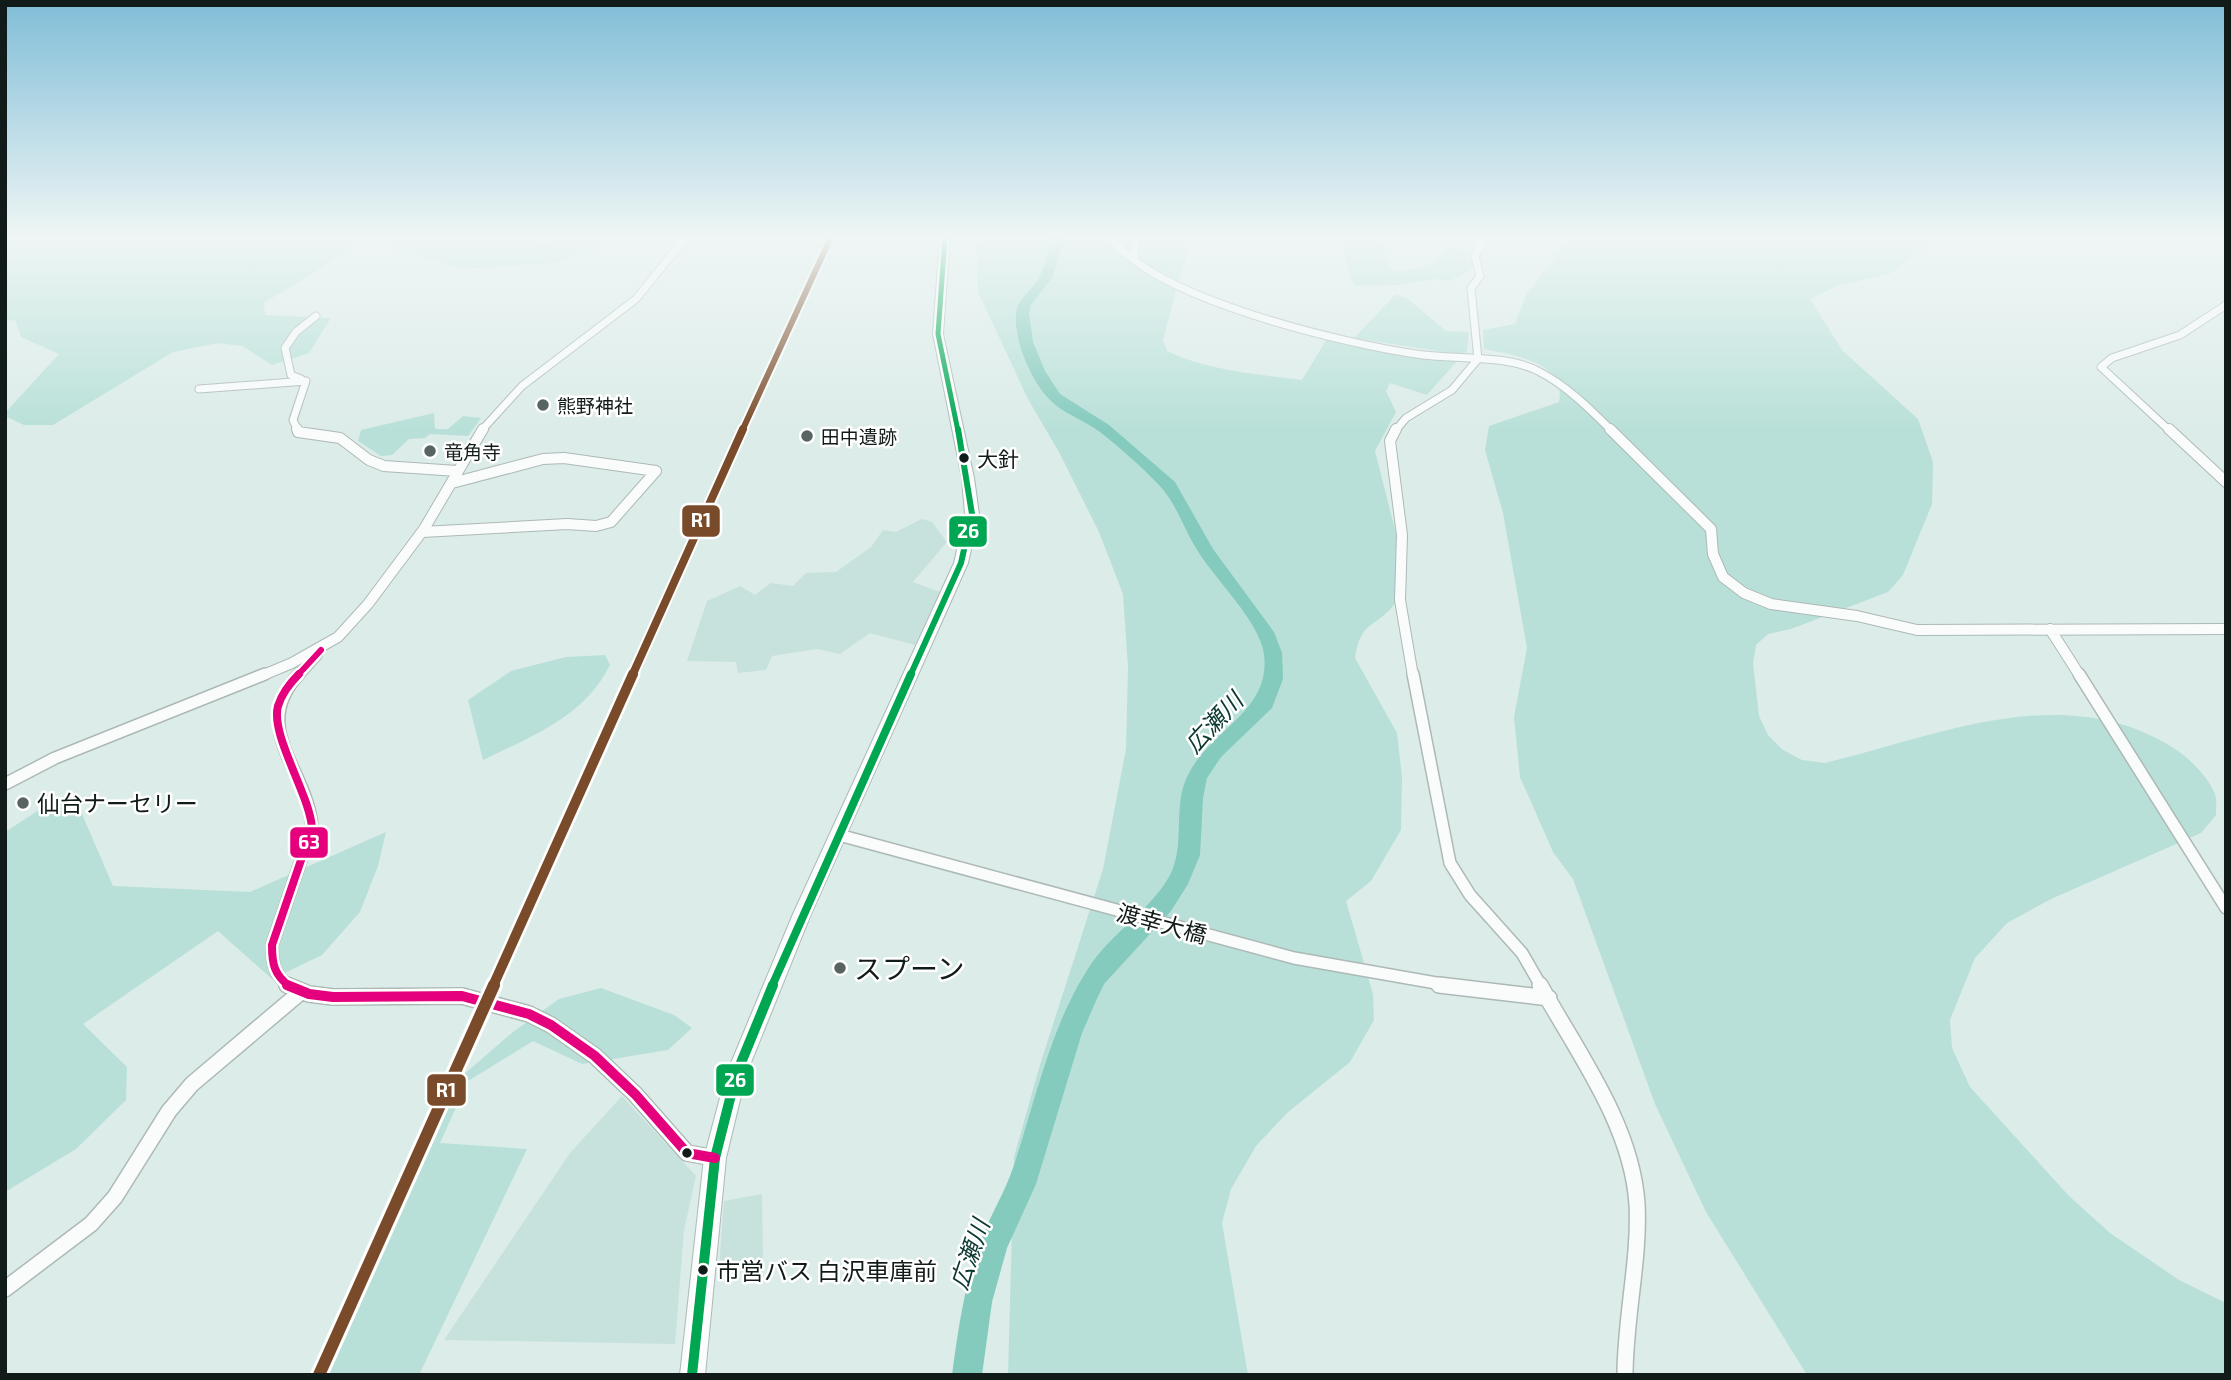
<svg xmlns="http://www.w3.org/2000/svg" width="2231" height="1380" font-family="'Exo 2','Noto Sans JP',sans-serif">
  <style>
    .built { fill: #c7e2dc }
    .green { fill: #b8e0d8 }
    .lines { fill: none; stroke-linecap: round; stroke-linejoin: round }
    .river { fill: #84cabd; fill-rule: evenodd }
    .minor-far3-casing { stroke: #adb9b6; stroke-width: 9 }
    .minor-far2-casing { stroke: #adb9b6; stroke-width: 12 }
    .minor-far1-casing { stroke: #adb9b6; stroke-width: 14 }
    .minor-casing { stroke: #adb9b6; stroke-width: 18 }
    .highway-casing { stroke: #adb9b6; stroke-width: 2 }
    .minor-far3 { stroke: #fafcfc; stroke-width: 7 }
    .minor-far2 { stroke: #fafcfc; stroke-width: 10 }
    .minor-far1 { stroke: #fafcfc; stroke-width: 11 }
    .minor { stroke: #fafcfc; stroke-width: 15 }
    .highway { fill: #fafcfc; fill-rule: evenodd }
    .bus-1-far3-casing { stroke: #fff; stroke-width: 9 }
    .bus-1-far2-casing { stroke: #fff; stroke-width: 10 }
    .bus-1-far1-casing { stroke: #fff; stroke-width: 13 }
    .bus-1-casing { stroke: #fff; stroke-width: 15 }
    .bus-2-far2-casing { stroke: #fff; stroke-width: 10 }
    .bus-2-far1-casing { stroke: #fff; stroke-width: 13 }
    .bus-2-casing { stroke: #fff; stroke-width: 15 }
    .bus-1-far3 { stroke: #00a651; stroke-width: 5 }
    .bus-1-far2 { stroke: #00a651; stroke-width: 6 }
    .bus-1-far1 { stroke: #00a651; stroke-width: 8 }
    .bus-1 { stroke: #00a651; stroke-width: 10 }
    .bus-2-far2 { stroke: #e5007d; stroke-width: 6 }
    .bus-2-far1 { stroke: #e5007d; stroke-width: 8 }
    .bus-2 { stroke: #e5007d; stroke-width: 10 }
    .rail-1-far3-casing { stroke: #fff; stroke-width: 10 }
    .rail-1-far2-casing { stroke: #fff; stroke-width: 12 }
    .rail-1-far1-casing { stroke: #fff; stroke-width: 15 }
    .rail-1-casing { stroke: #fff; stroke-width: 18 }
    .rail-1-far3 { stroke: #7a4b2a; stroke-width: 6 }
    .rail-1-far2 { stroke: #7a4b2a; stroke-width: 8 }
    .rail-1-far1 { stroke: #7a4b2a; stroke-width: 10 }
    .rail-1 { stroke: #7a4b2a; stroke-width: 12 }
    .poi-dot { fill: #586461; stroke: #fff; stroke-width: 2.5 }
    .bus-dot { fill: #111b19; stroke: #fff; stroke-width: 2.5 }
    .labels { text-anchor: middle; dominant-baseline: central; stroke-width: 5; stroke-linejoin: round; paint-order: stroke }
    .far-poi-label { font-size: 19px; fill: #111b19; stroke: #fff; text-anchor: start }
    .bus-label { font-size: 21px; fill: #111b19; stroke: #fff; text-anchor: start }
    .poi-label { font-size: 23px; fill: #111b19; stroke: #fff; text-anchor: start }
    .street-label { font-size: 23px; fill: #111b19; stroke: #fff }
    .water-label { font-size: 24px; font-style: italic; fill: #0b3831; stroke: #fff }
    .near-bus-label { font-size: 24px; fill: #111b19; stroke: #fff; text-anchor: start }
    .near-poi-label { font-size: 28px; fill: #111b19; stroke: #fff; text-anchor: start }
    .line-badge { stroke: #fff; stroke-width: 2.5 }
    .badge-label { font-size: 19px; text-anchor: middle; font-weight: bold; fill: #fff }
  </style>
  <rect width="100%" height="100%" fill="#dcece8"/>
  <path class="built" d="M 922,519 L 932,522 L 947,542 L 913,582 L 940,592 L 915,645 L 870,633 L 840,654 L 817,649 L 772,656 L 766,670 L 738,673 L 736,662 L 687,661 L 707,601 L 740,586 L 755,595 L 771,583 L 793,586 L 806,573 L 836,572 L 871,547 L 883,530 L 896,532 Z
    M 622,1096 L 696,1176 L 684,1230 L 675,1344 L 444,1340 L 570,1153 Z
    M 762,1194 L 763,1259 L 719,1268 L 724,1201 Z"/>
  <path class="green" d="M 5,237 L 540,237 L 543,241 L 571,237 L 615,241 L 554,263 L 462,269 L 384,245 L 356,246 L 264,303 L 265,315 L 331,318 L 309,353 L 272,365 L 242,346 L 218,343 L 173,352 L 53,425 L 24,425 L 5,416 L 5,413 L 59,354 L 21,337 L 15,320 L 5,321 Z
    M 976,237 L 1107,237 C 1118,264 1153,274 1177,287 L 1163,340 L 1167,351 C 1209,371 1256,374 1302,380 L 1328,337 L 1458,360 L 1427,395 L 1390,383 L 1386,391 L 1396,412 L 1375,451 L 1407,577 C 1403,586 1399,600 1392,607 C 1374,628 1360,622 1355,658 L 1397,733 L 1402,777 L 1401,830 L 1371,881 L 1346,901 L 1373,994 L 1374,1020 L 1350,1062 L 1287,1113 L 1256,1146 L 1231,1189 L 1222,1223 L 1248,1375 L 1008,1375 L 1014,1157 L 1039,1068 L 1103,869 L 1126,749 L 1128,667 L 1123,594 L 1099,532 L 1059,452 L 1029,401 L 978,292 Z
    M 1115,237 L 1192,237 L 1179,281 L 1129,257 Z
    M 1343,237 L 1382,237 L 1386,259 L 1393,271 C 1415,270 1435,267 1447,248 L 1471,250 L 1467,259 L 1472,264 L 1467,272 L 1450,281 L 1436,279 L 1400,285 L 1354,286 L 1346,263 Z
    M 1571,237 L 1944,237 L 1918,251 L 1892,273 L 1837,286 L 1810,299 L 1842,350 L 1918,419 L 1933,462 L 1932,504 L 1903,575 L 1888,592 L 1791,629 L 1768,634 L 1756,645 L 1753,663 L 1759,716 L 1768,735 L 1783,750 L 1802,760 L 1825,763 C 1937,736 2064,679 2172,747 C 2188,757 2208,776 2215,794 C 2217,800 2216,809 2216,815 L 2201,833 L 2051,899 L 2007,923 L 1975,958 L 1950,1020 L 1952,1048 L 1970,1087 L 2069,1196 L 2110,1233 L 2179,1280 L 2226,1303 L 2226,1375 L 1807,1375 L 1706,1212 L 1655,1104 L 1573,879 L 1553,852 L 1520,777 L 1514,717 L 1527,648 L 1503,513 L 1485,450 L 1489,426 L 1559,402 C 1567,362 1513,355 1484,349 L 1483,330 L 1515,324 L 1526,295 Z
    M 1396,294 L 1408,299 L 1446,331 L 1469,332 L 1467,351 L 1462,355 L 1354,338 Z
    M 434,413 L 435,429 L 448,429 L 463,416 L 481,418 L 468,436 L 430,434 L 425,438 L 409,439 L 392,455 L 381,456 L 358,441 L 361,430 Z
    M 605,655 L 610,665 C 584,717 532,736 483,760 L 468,700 L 511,671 L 566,657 Z
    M 76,800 L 113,886 L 250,892 L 386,832 L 378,866 L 360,912 L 322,955 L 272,979 L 218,931 L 83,1024 L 127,1067 L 126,1100 L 76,1149 L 5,1192 L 5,832 L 53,801 Z
    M 601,988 L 674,1015 L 692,1028 L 668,1050 L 582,1064 L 533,1041 L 468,1081 L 440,1143 L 527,1149 L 419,1375 L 321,1375 L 432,1102 L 513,1032 L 559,999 Z"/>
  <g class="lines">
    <path class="river" d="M 1053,237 L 1065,237 L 1052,278 L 1031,305 L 1029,313 L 1033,342 L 1045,371 L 1060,394 L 1109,425 L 1175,482 L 1213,549 L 1274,632 L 1282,653 L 1283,679 L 1272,708 L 1221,757 L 1207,778 L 1203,798 L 1200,855 L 1188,884 L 1171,911 L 1104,984 L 1095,1003 L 1082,1033 L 1036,1184 L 1007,1248 L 992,1302 L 982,1375 L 952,1375 C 958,1331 964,1287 979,1245 C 989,1217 1005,1193 1014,1165 C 1035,1102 1050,1029 1086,972 C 1107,936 1148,913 1169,877 C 1187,845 1171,805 1189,773 C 1213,728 1271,711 1264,654 C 1259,620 1214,579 1196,548 C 1184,529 1175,501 1159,485 C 1141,466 1120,448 1100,432 C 1084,420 1062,413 1049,399 C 1031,380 1014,341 1016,314 C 1017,300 1030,291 1037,281 C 1045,270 1047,250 1053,237 Z"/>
    <defs>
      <path id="minor-far3" d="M 1111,237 C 1152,299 1349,345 1423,355 C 1457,359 1507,355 1538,371 C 1566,385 1590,409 1612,431
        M 1134,257 L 1137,237
        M 301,379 L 291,375 L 285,348 L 296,332 L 316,316
        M 199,389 L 306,381 L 293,420 L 298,431
        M 481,431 L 522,386 L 636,299 L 686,237
        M 1395,431 L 1406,418 L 1452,390 L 1478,359 L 1471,288 L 1480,276 L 1475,257 L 1484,237
        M 2170,431 L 2101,367 L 2112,358 L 2180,335 L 2226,305"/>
      <path id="minor-far2" d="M 297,429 L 298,432 L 340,438 L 369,460 L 384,466 L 457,471
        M 1396,429 L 1390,441 L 1402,535 L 1400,600 L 1413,676
        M 1610,429 L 1711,529 L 1713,554 L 1723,577 L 1744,593 L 1771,604 L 1857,616 L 1917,630 L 2226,629
        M 2169,429 L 2226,482
        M 422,532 L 567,524 L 596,526 L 611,522 L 656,471 L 564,458 L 543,459 L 452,483
        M 2050,629 L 2080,676
        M 261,676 L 292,663 L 338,637 L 368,604 L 424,529 L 483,429
        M 298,676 L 317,655"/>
      <path id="minor-far1" d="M 1413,674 L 1450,863 L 1470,895 L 1522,953 L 1541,986
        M 2079,674 L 2226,908
        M 5,784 L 55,758 L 265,674
        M 839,835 L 1294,958 L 1453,986
        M 289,986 C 274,974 272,964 272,945 L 312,828 C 309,771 248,729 299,674"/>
      <path id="minor" d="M 287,985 L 309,994 L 333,997 L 462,996 L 529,1014 L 551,1025 L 595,1056 L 635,1094 L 687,1153 L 715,1158
        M 1439,985 L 1549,998
        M 1540,985 C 1577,1052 1632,1125 1637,1204 C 1640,1258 1625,1318 1625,1375
        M 5,1289 L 91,1224 L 115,1197 L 169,1111 L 192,1084 L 302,991"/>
      <path id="highway" d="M 940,237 L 950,237 L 943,334 L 974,478 L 979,514 L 968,563 L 811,914 L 746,1075 L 726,1158 L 705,1375 L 680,1375 L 704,1158 L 726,1075 L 793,914 L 954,563 L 965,514 L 962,478 L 933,334 Z"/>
    </defs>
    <use href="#minor-far3" class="minor-far3-casing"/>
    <use href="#minor-far2" class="minor-far2-casing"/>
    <use href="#minor-far1" class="minor-far1-casing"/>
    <use href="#minor" class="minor-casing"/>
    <use href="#highway" class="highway-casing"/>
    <use href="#minor-far3" class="minor-far3"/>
    <use href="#minor-far2" class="minor-far2"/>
    <use href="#minor-far1" class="minor-far1"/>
    <use href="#minor" class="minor"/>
    <use href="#highway" class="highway"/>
    <defs>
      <path id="bus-1-far3" d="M 945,237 L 938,334 L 958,431"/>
      <path id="bus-1-far2" d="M 910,676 L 961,563 L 972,514 L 958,429"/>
      <path id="bus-1-far1" d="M 772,986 L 911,674"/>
      <path id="bus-1" d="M 692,1375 L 715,1158 L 736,1075 L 773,985"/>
      <path id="bus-2-far2" d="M 297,676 L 321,650"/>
      <path id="bus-2-far1" d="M 289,986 C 274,974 272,964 272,945 L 312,828 C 310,795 270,735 278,706 C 282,693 290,683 299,674"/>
      <path id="bus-2" d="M 287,985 L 309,994 L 333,997 L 462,996 L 529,1014 L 551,1025 L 595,1056 L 635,1094 L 687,1153 L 715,1158"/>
    </defs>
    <use href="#bus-1-far3" class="bus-1-far3-casing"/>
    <use href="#bus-1-far2" class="bus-1-far2-casing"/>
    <use href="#bus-1-far1" class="bus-1-far1-casing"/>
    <use href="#bus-1" class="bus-1-casing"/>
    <use href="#bus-2-far2" class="bus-2-far2-casing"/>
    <use href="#bus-2-far1" class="bus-2-far1-casing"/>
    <use href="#bus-2" class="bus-2-casing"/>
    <use href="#bus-1-far3" class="bus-1-far3"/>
    <use href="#bus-1-far2" class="bus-1-far2"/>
    <use href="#bus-1-far1" class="bus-1-far1"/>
    <use href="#bus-1" class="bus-1"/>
    <use href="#bus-2-far2" class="bus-2-far2"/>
    <use href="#bus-2-far1" class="bus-2-far1"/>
    <use href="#bus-2" class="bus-2"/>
    <defs>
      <path id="rail-1-far3" d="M 742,431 L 831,237"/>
      <path id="rail-1-far2" d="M 632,676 L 743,429"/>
      <path id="rail-1-far1" d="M 493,986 L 633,674"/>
      <path id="rail-1" d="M 319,1375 L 494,985"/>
    </defs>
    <use href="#rail-1-far3" class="rail-1-far3-casing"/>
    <use href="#rail-1-far2" class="rail-1-far2-casing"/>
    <use href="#rail-1-far1" class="rail-1-far1-casing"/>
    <use href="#rail-1" class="rail-1-casing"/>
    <use href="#rail-1-far3" class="rail-1-far3"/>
    <use href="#rail-1-far2" class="rail-1-far2"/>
    <use href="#rail-1-far1" class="rail-1-far1"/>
    <use href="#rail-1" class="rail-1"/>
  </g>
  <linearGradient id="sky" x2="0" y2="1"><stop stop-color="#80bdd7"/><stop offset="0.55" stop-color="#eff6f5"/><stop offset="1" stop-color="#eff6f5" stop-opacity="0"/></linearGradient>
  <rect width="2231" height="431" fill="url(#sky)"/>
  <g class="poi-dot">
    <circle cx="543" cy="405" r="7"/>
    <circle cx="807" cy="436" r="7"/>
    <circle cx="430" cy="451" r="7"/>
    <circle cx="23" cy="803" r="7"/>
    <circle cx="840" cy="968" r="7"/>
  </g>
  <g class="bus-dot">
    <circle cx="964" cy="458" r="6"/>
    <circle cx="687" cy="1153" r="6"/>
    <circle cx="703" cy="1270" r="6"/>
  </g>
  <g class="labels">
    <g class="far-poi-label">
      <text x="557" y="405">熊野神社</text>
      <text x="821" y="436">田中遺跡</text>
      <text x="444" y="451">竜角寺</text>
    </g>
    <g class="bus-label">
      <text x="977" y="458">大針</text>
    </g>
    <g class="poi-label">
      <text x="37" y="803">仙台ナーセリー</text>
    </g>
    <g class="street-label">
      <text transform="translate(1162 923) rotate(15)">渡幸大橋</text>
    </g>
    <g class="water-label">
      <text transform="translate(1213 722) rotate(-47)">広瀬川</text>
      <text transform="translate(969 1254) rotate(-71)">広瀬川</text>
    </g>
    <g class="near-bus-label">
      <text x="716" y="1270">市営バス 白沢車庫前</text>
    </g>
    <g class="near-poi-label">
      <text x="854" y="968">スプーン</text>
    </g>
  </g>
  <g class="line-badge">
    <rect x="681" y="504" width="40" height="34" rx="7" fill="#7a4b2a"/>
    <rect x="948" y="515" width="40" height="33" rx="7" fill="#00a651"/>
    <rect x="289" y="826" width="40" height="33" rx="7" fill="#e5007d"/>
    <rect x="715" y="1063" width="40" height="34" rx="7" fill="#00a651"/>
    <rect x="426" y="1073" width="41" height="34" rx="7" fill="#7a4b2a"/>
  </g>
  <g class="badge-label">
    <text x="701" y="527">R1</text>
    <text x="968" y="538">26</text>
    <text x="309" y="849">63</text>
    <text x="735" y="1087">26</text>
    <text x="446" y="1097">R1</text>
  </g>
  <rect width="2231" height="1380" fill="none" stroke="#111b19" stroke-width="14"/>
</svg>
